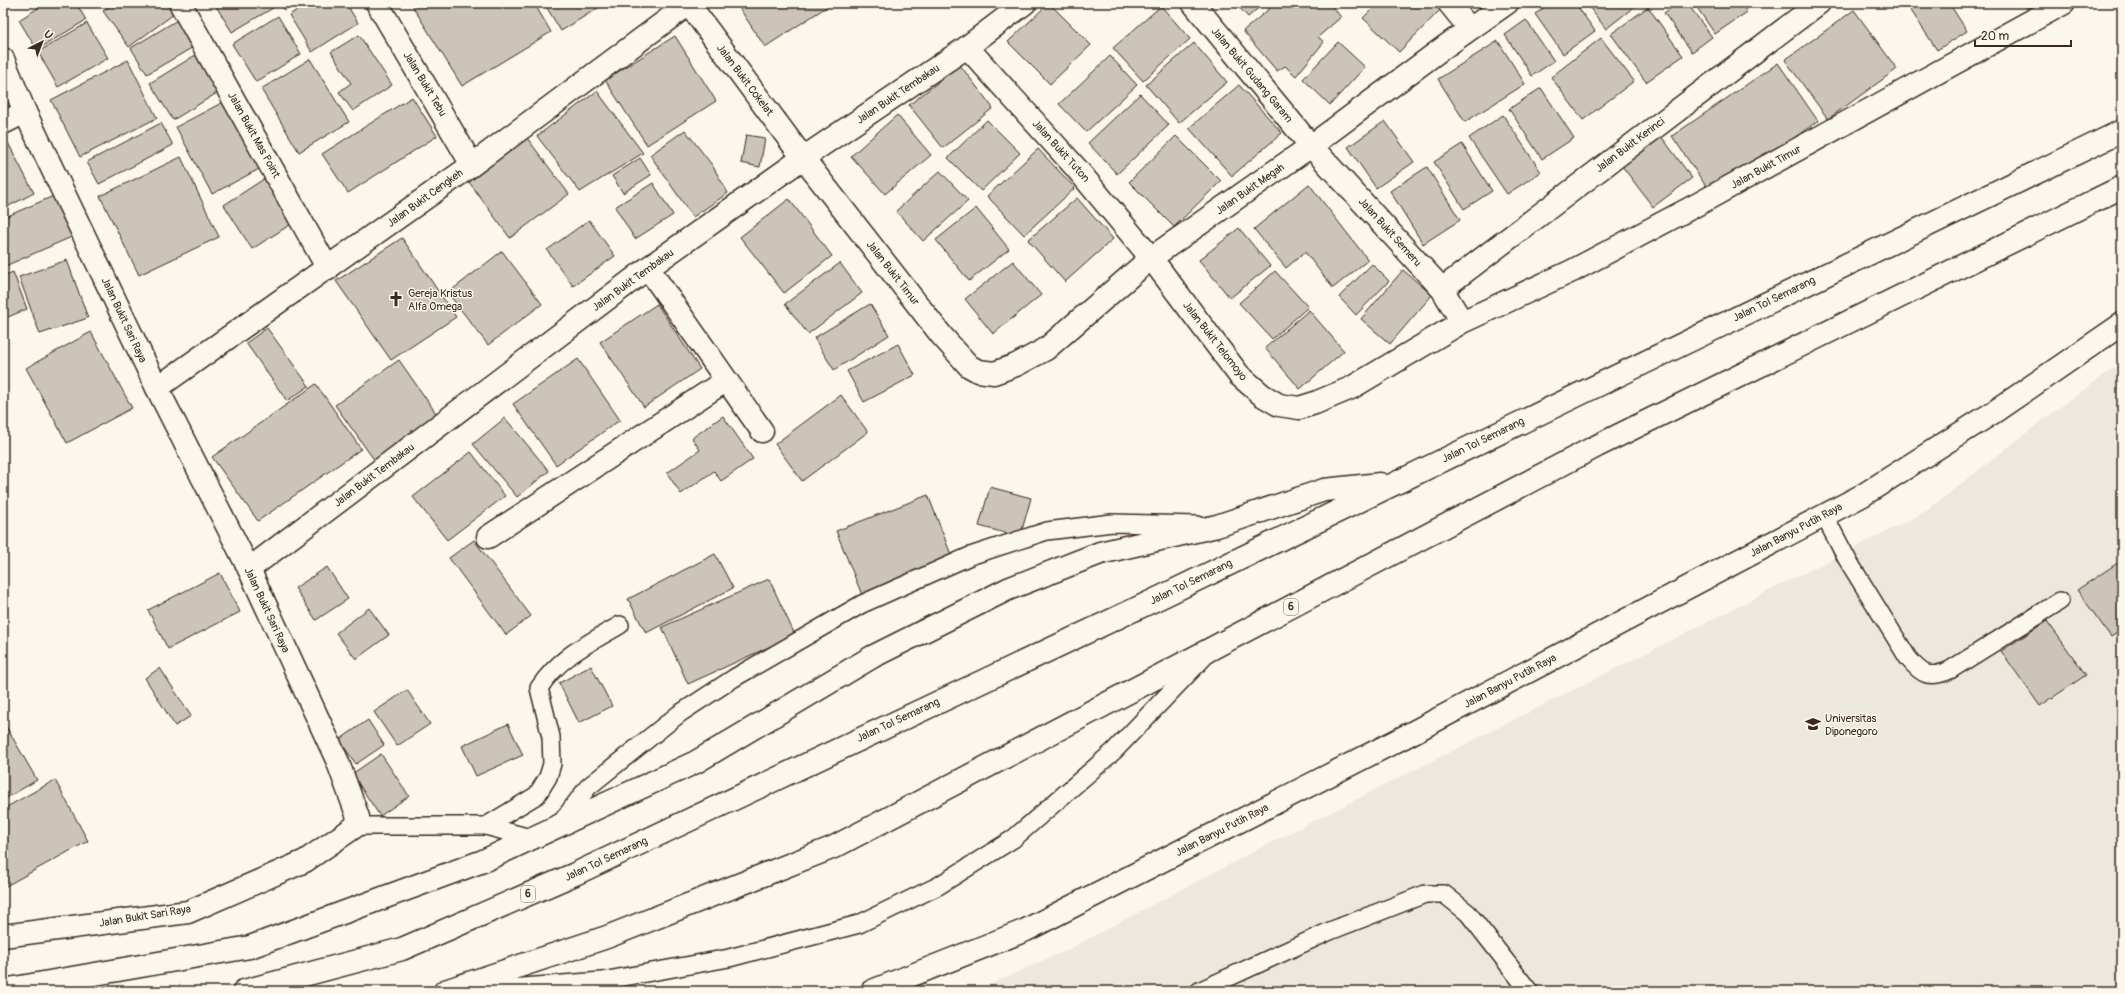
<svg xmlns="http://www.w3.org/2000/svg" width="2125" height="994" font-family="Pangolin,sans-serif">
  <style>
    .built { fill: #ede8dd }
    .building { fill: #ccc4b9; stroke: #3b2a1e }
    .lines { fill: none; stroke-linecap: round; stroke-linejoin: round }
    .service-casing { stroke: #3b2a1e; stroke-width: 20 }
    .minor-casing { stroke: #3b2a1e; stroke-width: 25 }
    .tertiary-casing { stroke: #3b2a1e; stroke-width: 25 }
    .motorway-casing { stroke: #3b2a1e; stroke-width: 25 }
    .service { stroke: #fbf7ec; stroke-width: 17 }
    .minor { stroke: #fbf7ec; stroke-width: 22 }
    .tertiary { stroke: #fbf7ec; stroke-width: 22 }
    .motorway { stroke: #fbf7ec; stroke-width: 22 }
    .labels { text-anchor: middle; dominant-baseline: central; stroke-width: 3; stroke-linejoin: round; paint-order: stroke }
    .shield { fill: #fbf7ec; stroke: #75685c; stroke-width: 1 }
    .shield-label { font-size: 10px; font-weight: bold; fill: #3b2a1e }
    .street-label { font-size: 11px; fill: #3b2a1e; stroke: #fbf7ec }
    .poi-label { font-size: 11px; fill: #3b2a1e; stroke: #fbf7ec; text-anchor: start }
  </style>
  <rect width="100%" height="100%" fill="#fbf7ec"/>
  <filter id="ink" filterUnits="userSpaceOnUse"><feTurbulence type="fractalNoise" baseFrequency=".025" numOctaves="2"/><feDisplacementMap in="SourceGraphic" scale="8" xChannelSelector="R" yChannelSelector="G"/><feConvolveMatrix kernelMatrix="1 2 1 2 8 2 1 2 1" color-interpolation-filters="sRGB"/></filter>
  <g filter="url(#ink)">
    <path class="built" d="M 2122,362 L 2122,991 L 975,991 L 1065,951 L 1268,844 L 1925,512 L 2044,419 Z"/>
    <path class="building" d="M 46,3 L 76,3 L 86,20 L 37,50 L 19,20 Z
      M 114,3 L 172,3 L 178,11 L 129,47 L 103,11 Z
      M 214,3 L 270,3 L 273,8 L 232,32 Z
      M 280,3 L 295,3 L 284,10 Z
      M 309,3 L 346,3 L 358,23 L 312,52 L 289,15 Z
      M 419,3 L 534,3 L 551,32 L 462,86 L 413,7 Z
      M 544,3 L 606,3 L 561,31 Z
      M 736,3 L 826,3 L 828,6 L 765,47 Z
      M 1049,3 L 1091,45 L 1050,84 L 1008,42 Z
      M 1235,3 L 1264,3 L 1248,17 Z
      M 1276,3 L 1329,3 L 1341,17 L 1318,37 L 1324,42 L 1296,76 L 1285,66 L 1277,71 L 1243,31 Z
      M 1378,3 L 1438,3 L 1443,7 L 1399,52 L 1363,18 Z
      M 1551,3 L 1575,3 L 1595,31 L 1563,54 L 1535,14 Z
      M 1586,3 L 1639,3 L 1606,29 Z
      M 1678,3 L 1687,3 L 1712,37 L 1692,52 L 1664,13 Z
      M 1694,3 L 1741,3 L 1747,12 L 1715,34 Z
      M 1906,3 L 1949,3 L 1967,31 L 1937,50 Z
      M 2023,3 L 2040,3 L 2029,11 Z
      M 1161,6 L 1190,39 L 1143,81 L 1113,48 Z
      M 1648,7 L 1683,56 L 1646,82 L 1611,34 Z
      M 1854,10 L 1897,69 L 1828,119 L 1785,60 Z
      M 278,16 L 301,54 L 256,82 L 232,44 Z
      M 179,19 L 195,46 L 147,74 L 131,48 Z
      M 1526,20 L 1554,61 L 1532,76 L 1505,35 Z
      M 87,23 L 108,58 L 58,87 L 38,52 Z
      M 359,35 L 392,85 L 353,111 L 339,92 L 351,83 L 331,52 Z
      M 675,36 L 716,101 L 647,145 L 605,80 Z
      M 1601,38 L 1634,81 L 1583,120 L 1551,77 Z
      M 1498,41 L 1525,84 L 1465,122 L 1438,79 Z
      M 1338,42 L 1365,67 L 1330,105 L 1303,79 Z
      M 1194,43 L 1227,82 L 1179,123 L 1146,85 Z
      M 199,53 L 222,90 L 173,120 L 150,83 Z
      M 1110,56 L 1137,85 L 1086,132 L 1059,104 Z
      M 310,59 L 349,122 L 299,152 L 261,89 Z
      M 128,60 L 157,118 L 80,157 L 51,100 Z
      M 1778,63 L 1818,121 L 1712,195 L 1672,136 Z
      M 960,65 L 993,108 L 943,148 L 909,105 Z
      M 1239,85 L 1282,133 L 1232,176 L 1189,128 Z
      M 1541,88 L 1574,138 L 1542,159 L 1509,109 Z
      M 597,91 L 643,153 L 580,192 L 537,136 Z
      M 1140,94 L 1169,125 L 1117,174 L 1088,143 Z
      M 412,97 L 437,136 L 348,193 L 322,154 Z
      M 227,100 L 263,167 L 212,194 L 176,127 Z
      M 897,115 L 931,155 L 885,194 L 851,156 Z
      M 1503,115 L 1541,172 L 1507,194 L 1469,138 Z
      M 987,120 L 1020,153 L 981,191 L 948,158 Z
      M 1385,121 L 1414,162 L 1376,188 L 1348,147 Z
      M 161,123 L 173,145 L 99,184 L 87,162 Z
      M 685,130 L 712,165 L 728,193 L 693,217 L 650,155 Z
      M 3,133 L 34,193 L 3,209 Z
      M 746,135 L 765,138 L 760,167 L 741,163 Z
      M 1176,136 L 1221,181 L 1174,227 L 1129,182 Z
      M 1661,136 L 1692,178 L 1653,207 L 1622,166 Z
      M 527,138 L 569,194 L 510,238 L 469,182 Z
      M 1462,144 L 1492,191 L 1464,209 L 1434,162 Z
      M 1038,149 L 1075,188 L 1024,235 L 987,196 Z
      M 181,157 L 219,237 L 139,275 L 100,196 Z
      M 640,158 L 651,175 L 623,193 L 612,176 Z
      M 1427,167 L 1460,220 L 1423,244 L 1390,191 Z
      M 940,171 L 968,201 L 923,241 L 896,211 Z
      M 270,175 L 299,219 L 252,249 L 224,205 Z
      M 653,183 L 673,215 L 635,239 L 615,207 Z
      M 1309,184 L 1368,260 L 1333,288 L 1305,252 L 1286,268 L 1254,229 Z
      M 58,194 L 76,235 L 3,267 L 3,218 Z
      M 1077,198 L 1113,239 L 1065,282 L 1028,240 Z
      M 789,199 L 832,256 L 784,293 L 740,237 Z
      M 976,208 L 1009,249 L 969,281 L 936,240 Z
      M 589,220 L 615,256 L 573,286 L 547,250 Z
      M 1239,228 L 1270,266 L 1230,298 L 1199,260 Z
      M 402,238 L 456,317 L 391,360 L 336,281 Z
      M 502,251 L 542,304 L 488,345 L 448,293 Z
      M 67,260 L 88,318 L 40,334 L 19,277 Z
      M 1013,261 L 1041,295 L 993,334 L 965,299 Z
      M 840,263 L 862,293 L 808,334 L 785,304 Z
      M 1372,264 L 1389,281 L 1356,315 L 1339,297 Z
      M 1403,270 L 1432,295 L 1390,344 L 1361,319 Z
      M 1275,271 L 1308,307 L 1272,339 L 1239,303 Z
      M 13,272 L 27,309 L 3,319 L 3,276 Z
      M 657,304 L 700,369 L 644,407 L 600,342 Z
      M 870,304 L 889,335 L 834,370 L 814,338 Z
      M 1309,310 L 1344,351 L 1300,389 L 1265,348 Z
      M 267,328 L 309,386 L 287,401 L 246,343 Z
      M 91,332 L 132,408 L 67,443 L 26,368 Z
      M 898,344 L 915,375 L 864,402 L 847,371 Z
      M 578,359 L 620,420 L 556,465 L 513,404 Z
      M 399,360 L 438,416 L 375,461 L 335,405 Z
      M 316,384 L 361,449 L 258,521 L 212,457 Z
      M 841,395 L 868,432 L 802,481 L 775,444 Z
      M 723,416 L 753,459 L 721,481 L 714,471 L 681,494 L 667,473 L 700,450 L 692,438 Z
      M 505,418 L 549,471 L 517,497 L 473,444 Z
      M 471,452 L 505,496 L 447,540 L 413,497 Z
      M 990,487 L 1031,498 L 1020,537 L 979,526 Z
      M 928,495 L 953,560 L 862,595 L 836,531 Z
      M 474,540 L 531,616 L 506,635 L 449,558 Z
      M 715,554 L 733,588 L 646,633 L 628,599 Z
      M 2122,560 L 2122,630 L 2111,637 L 2077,590 Z
      M 327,567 L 348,599 L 316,620 L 295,588 Z
      M 220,573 L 240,612 L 168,649 L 148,610 Z
      M 769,579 L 795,635 L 688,684 L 662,627 Z
      M 369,608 L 389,635 L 356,659 L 336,633 Z
      M 2047,621 L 2086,675 L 2040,706 L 2001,651 Z
      M 591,666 L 612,706 L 579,723 L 559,683 Z
      M 160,668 L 191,716 L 175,726 L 145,678 Z
      M 407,690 L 430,724 L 397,746 L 374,712 Z
      M 368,720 L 384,745 L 356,764 L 339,740 Z
      M 3,721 L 37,780 L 3,800 Z
      M 508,724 L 523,755 L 476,776 L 462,746 Z
      M 381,754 L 409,796 L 380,816 L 352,774 Z
      M 55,780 L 88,841 L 4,887 L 3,809 Z"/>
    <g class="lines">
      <defs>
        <path id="service" d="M 1824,515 L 1847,559 L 1908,658 C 1922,675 1929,679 1950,670 L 2060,601
          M 560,824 L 588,787 L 679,714 L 734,678 L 862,604 L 970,556 L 1047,531 L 1112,523 L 1197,525
          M 356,826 L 486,826 L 530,838
          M 486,826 L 537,795 L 548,777 L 552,764 L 551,737 L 539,688 C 560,656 588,644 620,625
          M 472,991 L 602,981 L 729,958 L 859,924 L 938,886 L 1013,839 L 1114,751 L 1204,657
          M 1199,991 L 1330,931 L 1425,894 L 1444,894 L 1468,913 L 1529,991"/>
        <path id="minor" d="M 180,3 L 328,269
          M 377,3 L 472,165
          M 688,3 L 803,158 L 942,336 L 969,366 L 978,371 L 994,373 L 1016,365 L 1046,349 L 1151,258 L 1311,146 L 1443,48 L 1507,3
          M 1193,3 L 1311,146 L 1442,289 L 1462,322
          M 1449,3 L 1470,29
          M 967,47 L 1077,169 L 1151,258 L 1239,375 L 1262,395 L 1279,405 L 1299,408 L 1315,403 L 1351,388 L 1462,322 L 1572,271 L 1700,203 L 2064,3
          M 3,123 L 25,112
          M 648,268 L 762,431
          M 1442,289 L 1819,3
          M 157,388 L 472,165 L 690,3
          M 488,537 L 725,381
          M 249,569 L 648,268 L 803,158 L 967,47 L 1025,3"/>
        <path id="tertiary" d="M 3,59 L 25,112 L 157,388 L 249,569 L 337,760 L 358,817 L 356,826 L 305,861 L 188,912 L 3,936
          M 872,991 L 1026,930 L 1404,737 L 1863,495 L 1994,412 L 2122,324"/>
        <path id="motorway" d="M 3,990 L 250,947 L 483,861 L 696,762 L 872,657 L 1008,589 L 1100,553 L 1217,526 L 1324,490 L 1380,484
          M 244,991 L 402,949 L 575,874 L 1161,597 L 2122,131
          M 445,991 L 607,937 L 834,847 L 1597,446 L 2122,187"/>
      </defs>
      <use href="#service" class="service-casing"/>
      <use href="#minor" class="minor-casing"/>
      <use href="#tertiary" class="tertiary-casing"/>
      <use href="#motorway" class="motorway-casing"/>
      <use href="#service" class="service"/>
      <use href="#minor" class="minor"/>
      <use href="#tertiary" class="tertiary"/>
      <use href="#motorway" class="motorway"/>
    </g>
  </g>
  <defs>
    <symbol id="church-bare" viewBox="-9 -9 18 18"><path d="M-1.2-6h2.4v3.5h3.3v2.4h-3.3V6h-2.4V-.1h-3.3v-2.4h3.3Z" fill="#3b2a1e" stroke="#fbf7ec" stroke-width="2.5" paint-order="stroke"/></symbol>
    <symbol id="university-bare" viewBox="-9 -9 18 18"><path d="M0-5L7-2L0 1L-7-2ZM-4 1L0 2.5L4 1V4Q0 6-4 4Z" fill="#3b2a1e" stroke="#fbf7ec" stroke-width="2.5" paint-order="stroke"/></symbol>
  </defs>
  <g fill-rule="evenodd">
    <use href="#church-bare" x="385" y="288" width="22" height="22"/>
    <use href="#university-bare" x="1802" y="713" width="22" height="22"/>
  </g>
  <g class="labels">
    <g class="shield">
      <rect x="1284" y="599" width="14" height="16" rx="3"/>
      <rect x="521" y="886" width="14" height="16" rx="3"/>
    </g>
    <g class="shield-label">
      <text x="1291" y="607">6</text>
      <text x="528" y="894">6</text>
    </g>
    <g class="street-label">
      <text transform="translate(1252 75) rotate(50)">Jalan Bukit Gudang Garam</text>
      <text transform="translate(745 80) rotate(53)">Jalan Bukit Cokelat</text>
      <text transform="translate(425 84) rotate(59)">Jalan Bukit Tebu</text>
      <text transform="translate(898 94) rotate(-34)">Jalan Bukit Tembakau</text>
      <text transform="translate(254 135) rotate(61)">Jalan Bukit Mas Point</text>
      <text transform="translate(1630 145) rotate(-37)">Jalan Bukit Kerinci</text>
      <text transform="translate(1061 151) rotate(48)">Jalan Bukit Tuton</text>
      <text transform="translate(1766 167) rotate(-29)">Jalan Bukit Timur</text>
      <text transform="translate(1250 189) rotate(-35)">Jalan Bukit Megah</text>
      <text transform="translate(425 198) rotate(-36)">Jalan Bukit Cengkeh</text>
      <text transform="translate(1390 232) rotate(48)">Jalan Bukit Semeru</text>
      <text transform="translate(893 273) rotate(52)">Jalan Bukit Timur</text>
      <text transform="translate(633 280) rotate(-36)">Jalan Bukit Tembakau</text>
      <text transform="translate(1774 299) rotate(-26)">Jalan Tol Semarang</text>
      <text transform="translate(124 320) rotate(65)">Jalan Bukit Sari Raya</text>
      <text transform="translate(1215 341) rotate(52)">Jalan Bukit Telomoyo</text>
      <text transform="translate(1483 440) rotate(-26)">Jalan Tol Semarang</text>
      <text transform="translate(374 475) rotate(-37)">Jalan Bukit Tembakau</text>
      <text transform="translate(1796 530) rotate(-28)">Jalan Banyu Putih Raya</text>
      <text transform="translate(1191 582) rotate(-26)">Jalan Tol Semarang</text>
      <text transform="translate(267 610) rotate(65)">Jalan Bukit Sari Raya</text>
      <text transform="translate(1510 681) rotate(-28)">Jalan Banyu Putih Raya</text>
      <text transform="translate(898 720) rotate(-25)">Jalan Tol Semarang</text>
      <text transform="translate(1222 830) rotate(-27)">Jalan Banyu Putih Raya</text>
      <text transform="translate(606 859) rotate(-25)">Jalan Tol Semarang</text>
      <text transform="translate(145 916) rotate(-9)">Jalan Bukit Sari Raya</text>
    </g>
    <g class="poi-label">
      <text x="408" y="293">Gereja Kristus<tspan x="408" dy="13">Alfa Omega</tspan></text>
      <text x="1825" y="718">Universitas<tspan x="1825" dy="13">Diponegoro</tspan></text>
    </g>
  </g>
  <rect width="2125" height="994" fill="none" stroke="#fbf7ec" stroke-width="16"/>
  <rect x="8" y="8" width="2109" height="978" fill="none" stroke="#3b2a1e" stroke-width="1.5" filter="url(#ink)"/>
  <g transform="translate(42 42) rotate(42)" stroke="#fbf7ec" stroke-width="3" paint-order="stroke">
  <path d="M0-3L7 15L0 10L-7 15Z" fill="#3b2a1e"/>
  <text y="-6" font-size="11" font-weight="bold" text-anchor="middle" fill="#3b2a1e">U</text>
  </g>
  <path d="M1975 40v6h96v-6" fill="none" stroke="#3b2a1e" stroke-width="2"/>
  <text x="1981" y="40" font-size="12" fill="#3b2a1e" stroke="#fbf7ec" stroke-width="3" paint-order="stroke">20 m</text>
</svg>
